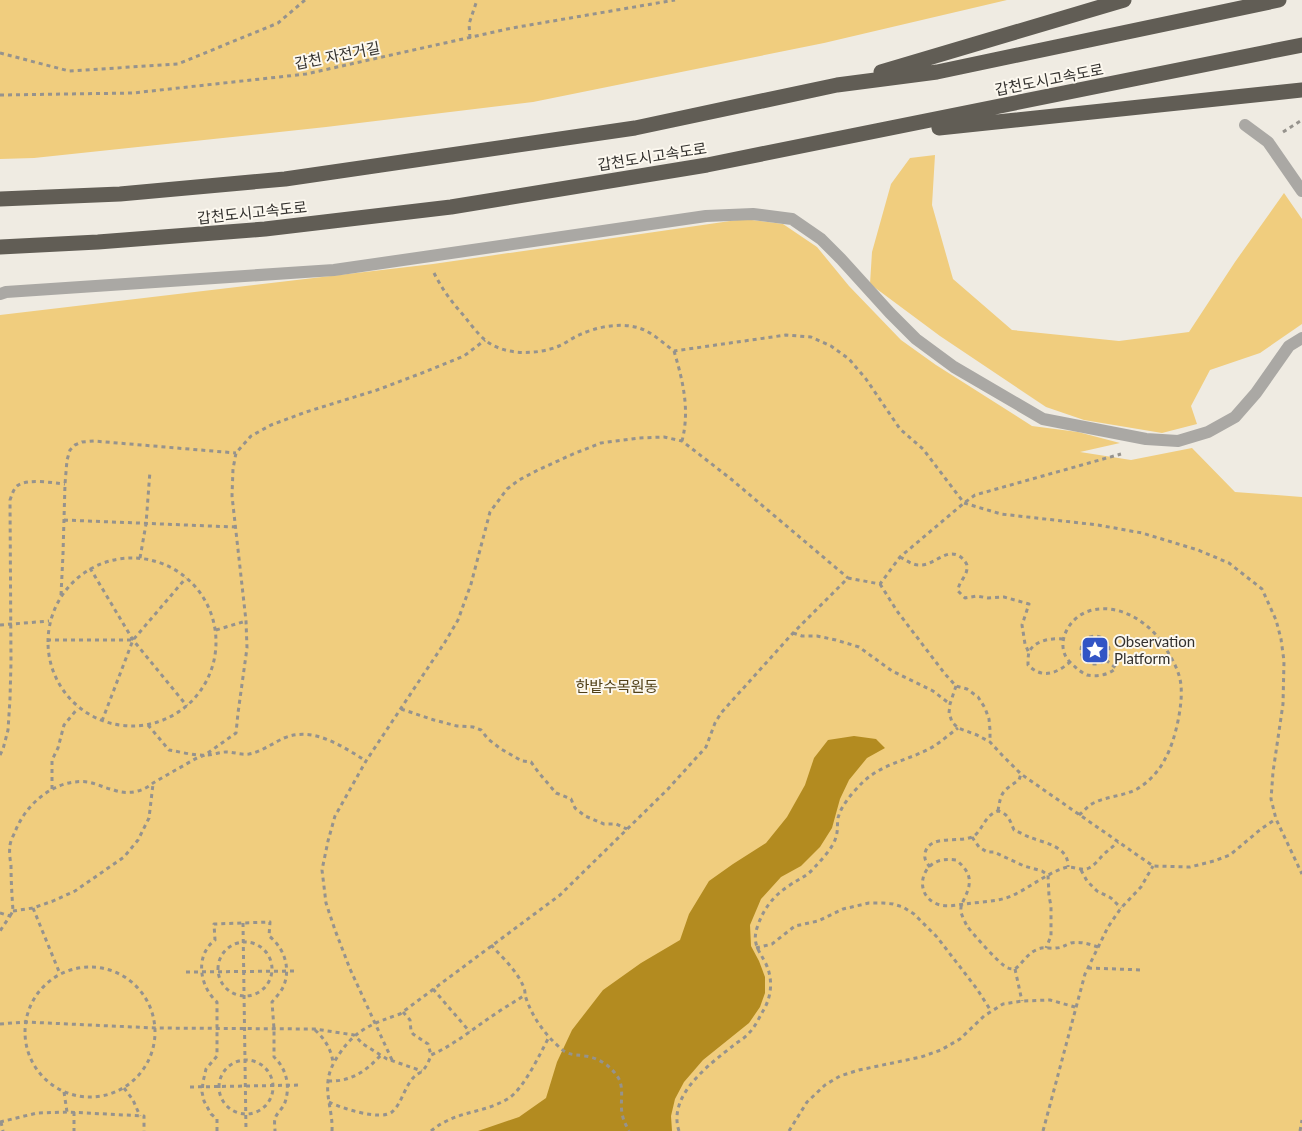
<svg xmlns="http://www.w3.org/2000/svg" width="1302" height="1131" font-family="Lato,'Noto Sans KR',sans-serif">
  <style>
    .green { fill: #f0cd7e }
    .water { fill: #b38b20 }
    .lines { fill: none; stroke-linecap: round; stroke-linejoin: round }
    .path { stroke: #96938d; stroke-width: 3; stroke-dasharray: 4 4; stroke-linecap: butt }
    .lane { stroke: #aaa8a4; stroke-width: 12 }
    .highway { stroke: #615d55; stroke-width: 15 }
    .labels { text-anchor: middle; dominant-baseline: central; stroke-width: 4; stroke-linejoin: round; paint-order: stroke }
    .street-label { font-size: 15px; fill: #33312e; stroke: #fcf8ef }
    .poi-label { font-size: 15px; fill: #33312e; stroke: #fcf8ef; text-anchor: start }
    .park-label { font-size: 15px; fill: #514017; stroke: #fcf8ef }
  </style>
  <rect width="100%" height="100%" fill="#efebe2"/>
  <path class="green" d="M 0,0 L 1007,0 L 824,43 L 533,102 L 326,127 L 34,158 L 0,159 Z
    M 935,155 L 932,205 L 953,279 L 1012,330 L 1119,341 L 1189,332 L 1235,262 L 1284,193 L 1302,219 L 1302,324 L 1260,353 L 1210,370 L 1191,406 L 1197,424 L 1162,433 L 1084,420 L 1046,407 L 940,336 L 870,284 L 872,252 L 891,184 L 910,158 Z
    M 744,219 L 783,224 L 817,247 L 849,286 L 901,340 L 936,365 L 1032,426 L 1078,432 L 1120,443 L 1080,452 L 1131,460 L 1192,448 L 1235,492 L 1302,497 L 1302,1131 L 0,1131 L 0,315 L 433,264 Z"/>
  <path class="water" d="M 854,736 L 876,739 L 885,748 L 867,758 L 849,780 L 840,799 L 832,828 L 820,847 L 801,866 L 781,877 L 761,899 L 750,925 L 751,946 L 759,961 L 765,977 L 765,993 L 760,1007 L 749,1023 L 703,1060 L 684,1082 L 675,1099 L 671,1116 L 672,1131 L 478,1131 L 519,1117 L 546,1098 L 557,1062 L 572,1030 L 603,990 L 641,963 L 680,940 L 689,914 L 709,881 L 733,864 L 766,843 L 787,817 L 805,785 L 814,758 L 828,740 Z"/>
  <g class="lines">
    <path class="path" d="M 470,38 L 469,24 L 477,0
      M 0,53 L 69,71 L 178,64 L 278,23 L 305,0
      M 0,95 L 133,93 L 306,74 L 512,28 L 675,0
      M 1283,132 L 1302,120
      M 434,273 C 442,289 453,304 465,317 C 471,325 478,334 485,340 C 504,356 538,355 559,346 C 566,343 572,338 579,335 C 596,327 620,322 639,328 C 652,332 663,343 674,351 L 786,335 L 811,337 L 831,346 L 849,359 L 866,379 L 900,429 L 923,449 L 964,503 L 1001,514 L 1098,525 L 1142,533 L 1198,550 L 1229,563 L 1262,589 L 1276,620 L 1281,639 L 1284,661 L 1283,704 L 1273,772 L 1271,799 L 1276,819 L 1302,874
      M 674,351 C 683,381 690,410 682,441
      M 64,520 L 235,527
      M 900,557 C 906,560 912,565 919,565 C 934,567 948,544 963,559 C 964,561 967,563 967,566 C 968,576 958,582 958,591 L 965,598 L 977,596 L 988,598 L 1004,597 L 1029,604 L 1022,625 L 1025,644 L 1029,653
      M48 642a84 84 0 1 1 168 0a84 84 0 1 1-168 0Z
      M 140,558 L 146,524 L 150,471
      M 90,568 L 133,640 L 187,706
      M 880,584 L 897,611 L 945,674 L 956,686 L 967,689 L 978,697 L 985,708 L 989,719 L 990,730 L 990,742
      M 61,595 L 63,554 L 65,484 L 67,460 L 70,450 L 75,445 L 82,442 L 94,441 L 236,453
      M 0,625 L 49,621
      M 216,630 L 246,621
      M 793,633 L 802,636 L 817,636 L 836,640 L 859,647 L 892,671 L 933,691 L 950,704
      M1081 650a14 14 0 1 1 28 0a14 14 0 1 1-28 0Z
      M 1063,639 C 1051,638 1035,640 1029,652 C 1028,656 1028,661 1028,665 C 1042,679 1056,674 1070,662
      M 47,640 L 133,640
      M 956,686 L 950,704 L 949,713 L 952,722 L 958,728 L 977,735 L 990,742 L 1002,755 L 1021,774 L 1153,866 L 1190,867 L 1214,861 L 1230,855 L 1261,829 L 1276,819
      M 401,709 L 434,720 L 457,726 L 473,727 L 481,730 L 488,739 L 501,749 L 522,761 L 531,762 L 539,773 L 556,793 L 571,799 L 575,808 L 585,816 L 604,824 L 616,824 L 627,829
      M 102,721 L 133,640 L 186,578
      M 148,725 L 169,750 C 181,752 195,756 207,755 C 213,755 220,752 226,752 C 234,752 241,755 249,754 C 261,752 273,743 284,738 C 313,726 342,746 366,761
      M 0,755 L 3,749 L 8,730 L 10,699 L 11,662 L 10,500 C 12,495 13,490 17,486 C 27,478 53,483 65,484
      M 52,789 L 52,760 L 58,748 L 64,725 L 78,708
      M 998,811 C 1001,791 1003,791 1019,780 L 1021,774
      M 1079,815 C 1083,812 1086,808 1090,805 C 1104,796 1122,797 1137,789 C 1149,782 1159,771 1165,759 C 1175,742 1183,705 1181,686 C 1180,671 1171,657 1163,644 C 1148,621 1117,602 1089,611 C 1069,617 1054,644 1069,661 C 1075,667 1080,672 1087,675 C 1097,677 1109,675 1116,668 L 1106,660
      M 972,837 L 979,847 L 987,852 L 994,852 L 1024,866 L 1042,871 L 1048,875 L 1049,896 L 1051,906 L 1051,936 L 1046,948
      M 930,867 C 926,862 924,859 925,853 C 930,833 961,844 974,836 C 983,829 985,815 998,811 C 1009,814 1010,821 1014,830 C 1019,832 1024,835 1029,837 C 1044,843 1069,846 1068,867
      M 1081,870 L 1087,881 L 1097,891 L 1111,898 L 1121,908
      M 33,908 L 60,974
      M 13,911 L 33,908 L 53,901 L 75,891 L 124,857 L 138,840 L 149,818 L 153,784
      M 0,913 L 10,916 L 0,931
      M 10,916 L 13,911 C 12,896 11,881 11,865 C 10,859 9,852 10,846 C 10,842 13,836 15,832 C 26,803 56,778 88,782 C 97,784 105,788 114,790 C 127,795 143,792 153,783 L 195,759 L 205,755 L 236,733 L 238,713 L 247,648 L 246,621 L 232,496 L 233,469 L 236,453 L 251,436 L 271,425 L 306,412 L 377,390 L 422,373 L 464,356 L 485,340
      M 243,923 L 246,1131
      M218 969a27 27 0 1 1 54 0a27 27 0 1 1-54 0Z
      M 491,945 C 503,958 518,972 524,988 C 525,990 525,993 525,995 C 531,1015 543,1032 558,1046 C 568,1056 573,1054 585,1056 C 600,1058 612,1067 619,1079 C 624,1090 620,1102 622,1113 C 623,1120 626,1125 629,1131
      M 1098,947 C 1089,944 1080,941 1071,943 C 1065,945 1062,948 1056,948 C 1049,949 1043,946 1036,950 C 1027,954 1023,963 1015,969 C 1014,969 1009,969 1008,968 C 1001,966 972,933 967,926 C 965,922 962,916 961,912 C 960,906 963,902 965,897 C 973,881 970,871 956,860 C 948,859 941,859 934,863 C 919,872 918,895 935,903 C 944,908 955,905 965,904 C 978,902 993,902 1006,898 C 1026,891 1043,875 1064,868 C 1073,865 1081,872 1089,868 C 1095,865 1099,859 1103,855 C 1108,850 1113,847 1118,842
      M 756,948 L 772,944 L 795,926 L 818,921 L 843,909 L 869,903 L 883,903 L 893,904 L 903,907 L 914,914 L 937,937 L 977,989 L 991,1011
      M25 1032a65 65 0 1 1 130 0a65 65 0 1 1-130 0Z
      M 1088,968 L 1143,970
      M 1015,969 L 1022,1001
      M 186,972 L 298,971
      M 433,989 L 470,1032
      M 403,1012 L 410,1020 L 411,1031 L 413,1034 L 428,1044 L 431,1055
      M 0,1024 L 25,1022 L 155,1028 L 315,1029 L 354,1035 L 363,1044 L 387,1059 L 422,1071
      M 315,1030 C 325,1039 331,1049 333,1062
      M219 1087a27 27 0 1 1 54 0a27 27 0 1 1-54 0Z
      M 392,1060 L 350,969 L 335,930 L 326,903 L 322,870 L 328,841 L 335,816 L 366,761 L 445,642 L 458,620 L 471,584 L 490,512 L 507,489 L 519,480 L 538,470 L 573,454 L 601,443 L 639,438 L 664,437 L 682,441 L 731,479 L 848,578
      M 328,1081 C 351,1082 366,1071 381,1055
      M 190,1087 L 302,1085
      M 124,1088 L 133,1100 L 140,1116
      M 64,1092 L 67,1112
      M 329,1102 C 341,1108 380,1121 392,1112 C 401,1104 403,1092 410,1082 C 413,1077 416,1075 421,1072 C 426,1068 429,1061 431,1055 C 456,1044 475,1027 498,1012 C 507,1006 516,1001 525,995
      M 74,1112 L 74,1131
      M 0,1122 L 37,1113 L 67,1112 L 144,1116 L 144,1131
      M 1,1122 L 3,1131
      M 217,1131 L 217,1119 L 211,1114 L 204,1101 L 202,1092 L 203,1082 L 206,1069 L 217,1056 L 217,1002 C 200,987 194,956 215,940 L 214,924 L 270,922 L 269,936 C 283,947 290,965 285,982 C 283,990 277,996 272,1002 L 274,1029 L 274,1057 C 287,1069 291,1088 284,1105 C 281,1110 276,1114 275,1119 C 274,1122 275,1127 275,1131
      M 332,1131 C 333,1114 326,1098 328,1081 C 329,1071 334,1061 340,1053 C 356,1029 374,1023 400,1014 L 560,895 L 668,789 L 706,747 L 715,723 L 721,713 L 793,633 L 848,578 L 880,584 L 900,557 L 964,503 L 975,495 L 1121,454
      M 431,1131 C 456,1110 484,1114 509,1098 C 524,1088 540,1054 549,1037
      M 679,1131 C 667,1095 710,1064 734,1045 C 739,1041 745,1038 749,1033 C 755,1027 759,1018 763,1011 C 772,996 773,979 766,964 C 759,950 751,943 758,925 C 764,908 774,895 790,885 C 800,878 806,877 814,868 C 822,859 833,848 836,837 C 838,831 837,825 838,818 C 841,806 852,793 861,784 C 879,765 905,761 927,750 C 938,745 948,735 958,728
      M 789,1131 L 807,1102 L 825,1085 L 840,1076 L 859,1070 L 921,1057 L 941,1050 L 960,1039 L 984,1016 L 1003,1004 L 1022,1001 L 1050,1000 L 1075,1007
      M 1043,1131 L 1085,974 L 1108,927 L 1121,908 L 1141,887 L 1153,866
      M 1300,1131 L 1302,1120"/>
    <path class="lane" d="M 1245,125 L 1268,142 L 1302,191
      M 0,294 L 6,292 L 334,270 L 706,216 L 753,214 L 792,219 L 821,239 L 841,259 L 890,313 L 916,339 L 954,367 L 1043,419 L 1146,439 L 1178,441 L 1208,432 L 1235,417 L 1256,393 L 1289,346 L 1302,338"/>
    <path class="highway" d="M 881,72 L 1124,0
      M 939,128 L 1302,90
      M 0,199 L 120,194 L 285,179 L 635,128 L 837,85 L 937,72 L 1279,0
      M 0,247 L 98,242 L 265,229 L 451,207 L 707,165 L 1302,45"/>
  </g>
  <defs>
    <symbol id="sight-square" viewBox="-11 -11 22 22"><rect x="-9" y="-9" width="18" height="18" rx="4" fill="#3255c5" stroke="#fcf8ef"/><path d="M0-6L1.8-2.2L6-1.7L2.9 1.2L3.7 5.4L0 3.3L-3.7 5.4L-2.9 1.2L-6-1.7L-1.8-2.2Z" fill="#fff"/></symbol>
  </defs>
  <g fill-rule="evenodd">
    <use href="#sight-square" x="1079" y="634" width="32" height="32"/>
  </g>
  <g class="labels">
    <g class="street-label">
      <text transform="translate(337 55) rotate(-11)">갑천 자전거길</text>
      <text transform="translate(1049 79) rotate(-11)">갑천도시고속도로</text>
      <text transform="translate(652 156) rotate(-9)">갑천도시고속도로</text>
      <text transform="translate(252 212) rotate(-6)">갑천도시고속도로</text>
    </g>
    <g class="poi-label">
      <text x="1114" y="641">Observation<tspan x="1114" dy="17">Platform</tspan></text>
    </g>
    <g class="park-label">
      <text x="617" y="686">한밭수목원동</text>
    </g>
  </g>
</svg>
